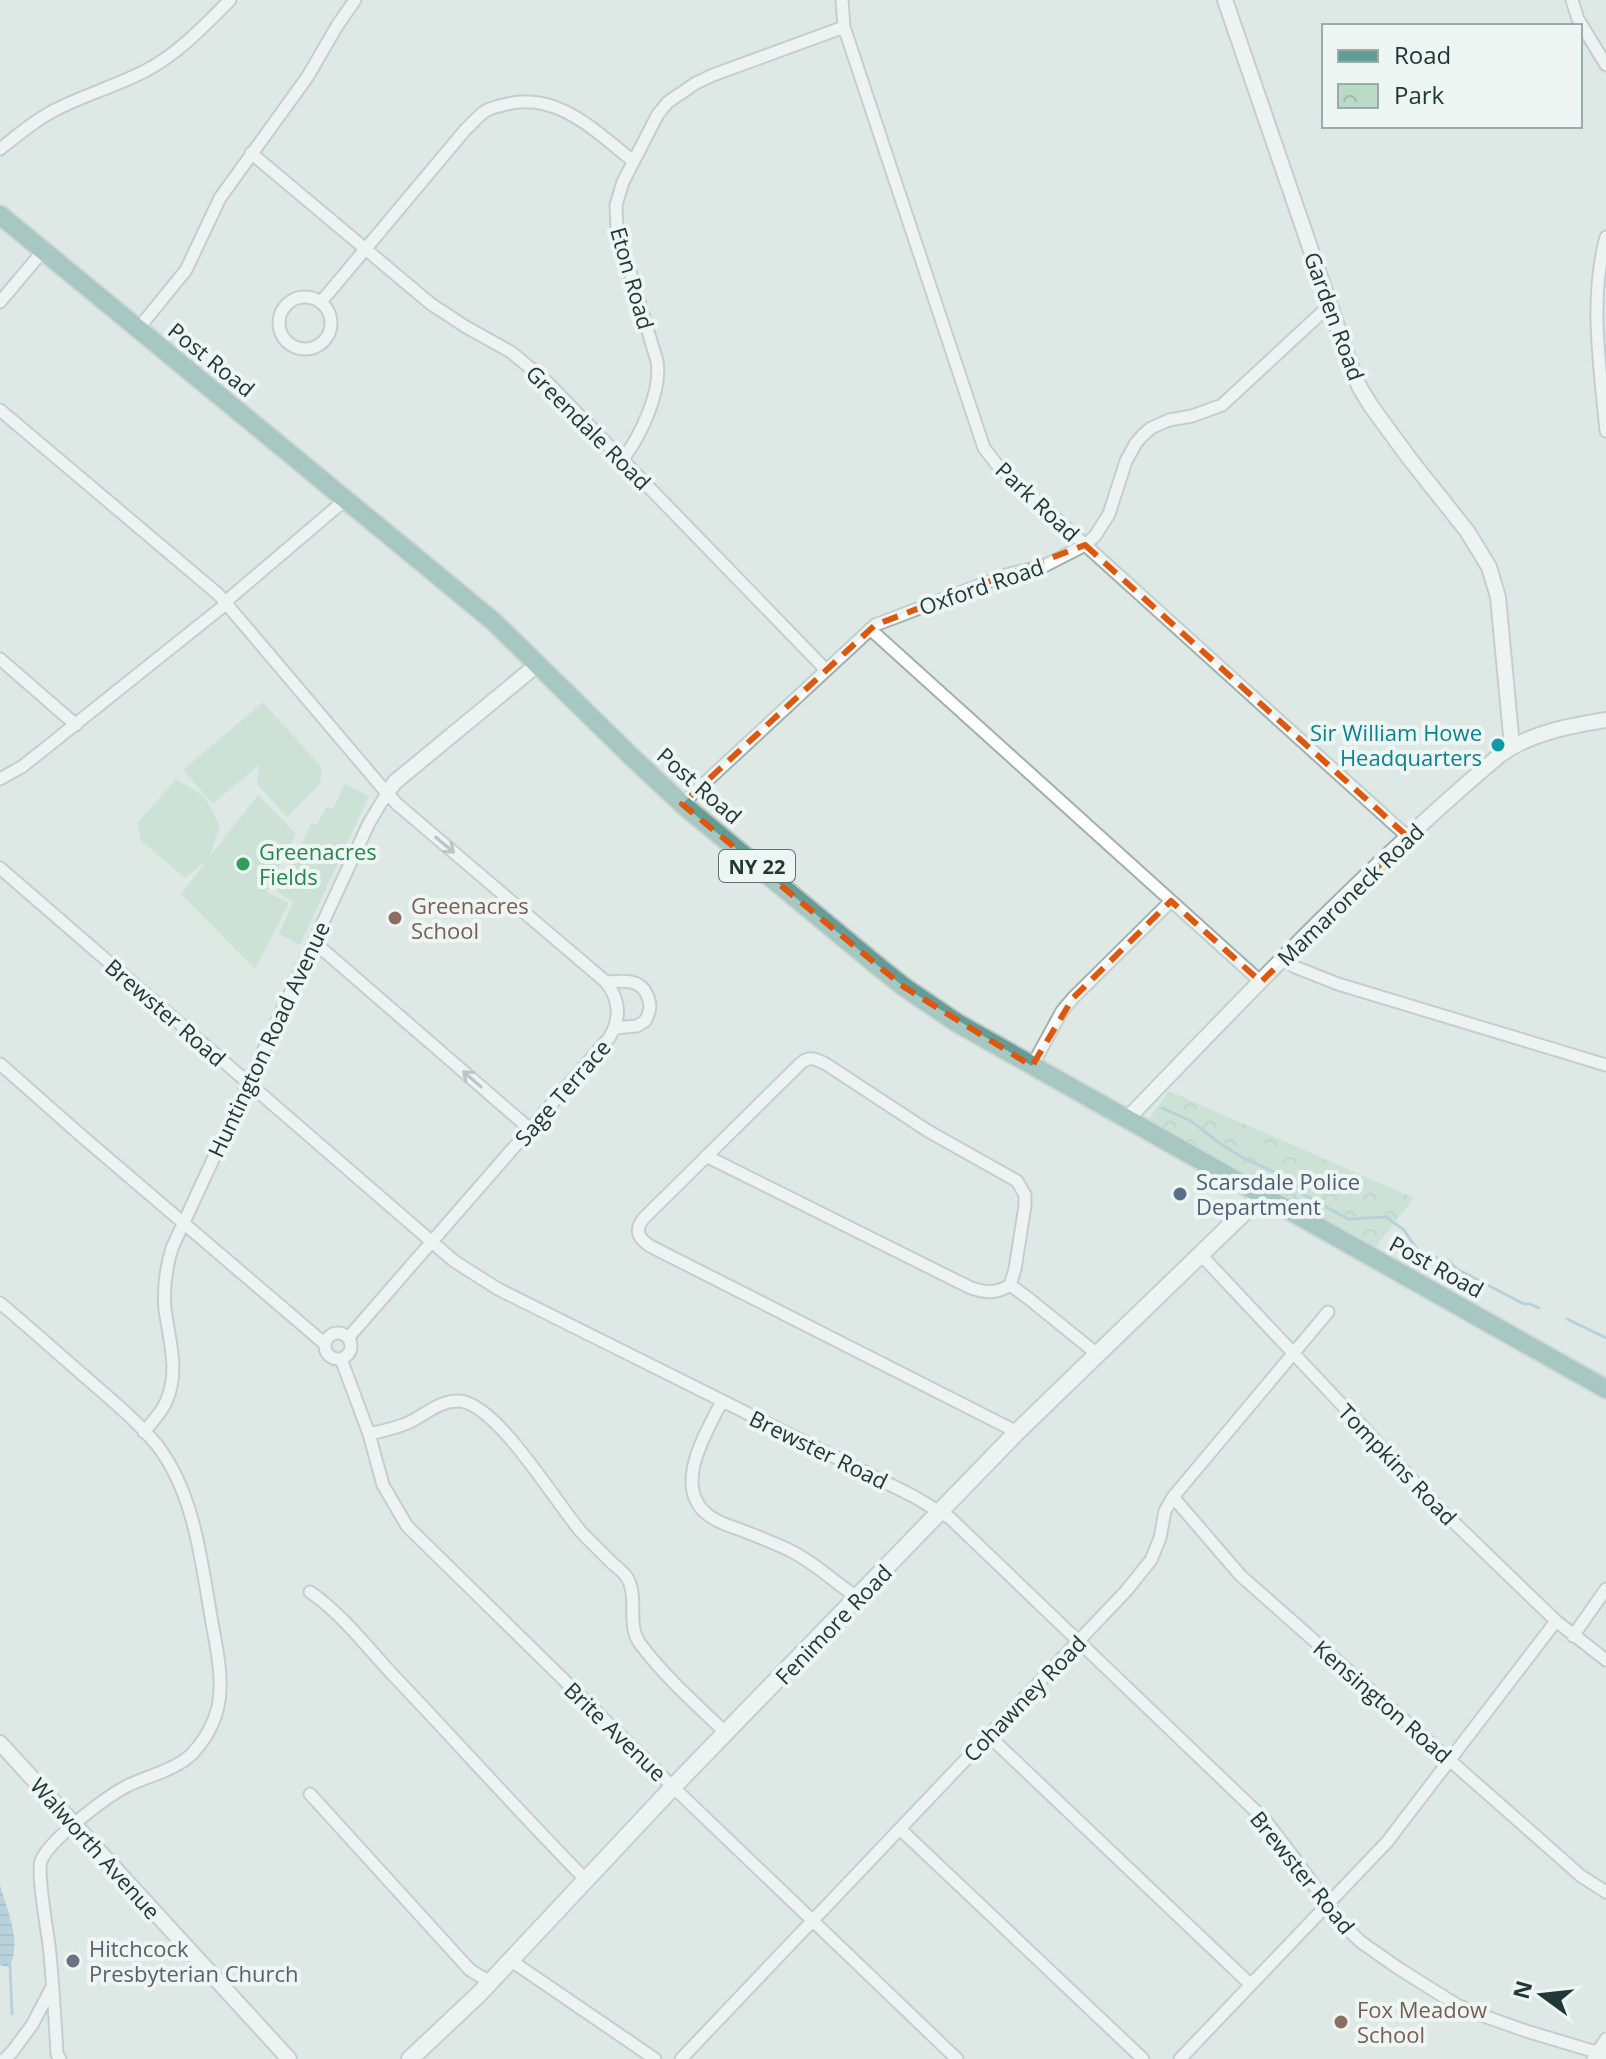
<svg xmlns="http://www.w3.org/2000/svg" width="1606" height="2059" font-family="'Open Sans',sans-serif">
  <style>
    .green { fill: #b8dac6 }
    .park { fill: url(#park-crowns) }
    .water { fill: url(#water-rules) }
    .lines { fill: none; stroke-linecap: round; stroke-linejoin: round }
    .stream { stroke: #88b7cd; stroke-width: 3 }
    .minor-casing { stroke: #a1b0ae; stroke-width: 15 }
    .tertiary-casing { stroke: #a1b0ae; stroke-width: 18 }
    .secondary-casing { stroke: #9eb4b0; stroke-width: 20 }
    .primary-casing { stroke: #bcc3c3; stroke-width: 22 }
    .minor { stroke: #fff; stroke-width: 11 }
    .tertiary { stroke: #fff; stroke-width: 14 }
    .secondary { stroke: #fff; stroke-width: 16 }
    .primary { stroke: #649d98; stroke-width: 18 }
    .minor-bridge-casing { stroke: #a1b0ae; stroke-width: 15; stroke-linecap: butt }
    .minor-bridge { stroke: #fff; stroke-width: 11 }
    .oneway { stroke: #909c9a }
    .marked { fill: none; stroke: #de570e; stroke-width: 6; stroke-dasharray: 16 10; stroke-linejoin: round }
    .culture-dot { fill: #0f9aa8; stroke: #eef6f4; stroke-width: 3 }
    .leisure-dot { fill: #2e9e5b; stroke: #eef6f4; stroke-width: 3 }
    .education-dot { fill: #8d6e63; stroke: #eef6f4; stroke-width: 3 }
    .service-dot { fill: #5c6f8a; stroke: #eef6f4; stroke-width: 3 }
    .worship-dot { fill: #6b7280; stroke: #eef6f4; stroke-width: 3 }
    .labels { text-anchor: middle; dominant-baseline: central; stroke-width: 8; stroke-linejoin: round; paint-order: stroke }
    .shield { fill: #eef6f4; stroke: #5e716f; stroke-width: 2 }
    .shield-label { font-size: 20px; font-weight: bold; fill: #203836 }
    .street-label { font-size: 22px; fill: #203836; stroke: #eef6f4 }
    .culture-label { font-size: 22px; fill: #0d838f; stroke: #eef6f4; text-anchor: end }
    .leisure-label { font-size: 22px; fill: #27864d; stroke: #eef6f4; text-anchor: start }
    .education-label { font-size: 22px; fill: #785e54; stroke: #eef6f4; text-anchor: start }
    .service-label { font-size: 22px; fill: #4e5e75; stroke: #eef6f4; text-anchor: start }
    .worship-label { font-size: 22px; fill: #5b616d; stroke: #eef6f4; text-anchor: start }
  </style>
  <defs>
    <pattern id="park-crowns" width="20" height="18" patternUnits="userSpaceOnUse" patternTransform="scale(2)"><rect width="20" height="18" fill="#b8dac6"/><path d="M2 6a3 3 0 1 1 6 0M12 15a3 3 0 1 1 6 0" fill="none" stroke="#9ebcab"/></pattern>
    <pattern id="water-rules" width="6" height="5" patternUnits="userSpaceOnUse" patternTransform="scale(2)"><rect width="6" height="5" fill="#88b7cd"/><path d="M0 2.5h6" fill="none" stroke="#6f96a7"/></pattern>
  </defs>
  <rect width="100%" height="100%" fill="#dee9e6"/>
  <path class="green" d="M 263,702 L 322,768 L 320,784 L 287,817 L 257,784 L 259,765 L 213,804 L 183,770 Z
    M 176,779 L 205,797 L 220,826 L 210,856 L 258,795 L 296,834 L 267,892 L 289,903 L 255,969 L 181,894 L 207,860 L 185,878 L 141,841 L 137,823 Z
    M 345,784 L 369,796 L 300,945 L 279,934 L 293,902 L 277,892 L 311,824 L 317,825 L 326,807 L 333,808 Z"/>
  <path class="park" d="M 1169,1091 L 1414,1198 L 1375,1248 L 1149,1119 Z"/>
  <path class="water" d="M 0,1885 C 7,1910 22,1942 10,1966 L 2,1966 L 0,1964 Z"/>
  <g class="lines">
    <path class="stream" d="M 1162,1108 L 1191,1121 L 1219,1143 L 1245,1159 L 1295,1181 L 1303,1194 L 1348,1219 L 1386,1217 L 1404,1230 L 1420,1254 L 1449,1261 L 1457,1269 L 1524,1304 L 1530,1304 L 1539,1308
      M 1567,1319 L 1606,1338
      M 10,1965 L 12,2014"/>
    <defs>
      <path id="minor" d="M 842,0 L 844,27 L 984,448 L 998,466 L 1408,837
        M 1572,0 L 1578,19 L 1606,65
        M 0,149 C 18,135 35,120 55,110 C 84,95 116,86 145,71 C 178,54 204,26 230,0
        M 251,153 L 431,304 L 466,327 L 511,352 L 547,382 L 826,670
        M 1606,237 C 1589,300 1600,366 1606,431
        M279 323a26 26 0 1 1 52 0a26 26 0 1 1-52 0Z
        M 0,302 L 43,251
        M 321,302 L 466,129 C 472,124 477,117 484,112 C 491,107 499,106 507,104 C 559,92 596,132 633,161
        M 138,329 L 186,270 L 220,198 L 308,76 L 337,26 L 355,0
        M 0,410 L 218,594 L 380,785 L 397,804 L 606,982 C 620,1000 621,1019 609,1038 L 348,1338
        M 623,459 C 641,435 662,391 657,361 L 617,229 L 616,205 L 623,182 L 658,114 L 668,102 L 696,83 L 713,75 L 844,27
        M 870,629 L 1261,982
        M 0,659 L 76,725
        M 0,779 L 23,766 L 221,608 L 231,597 L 345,500
        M 682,804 L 875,625 L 1009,574 L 1044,566 L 1085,545 L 1095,536 L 1109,514 L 1126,461 L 1136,443 L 1143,435 L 1151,428 L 1169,420 L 1192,416 L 1222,405 L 1330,305
        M 0,868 L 454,1261 L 498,1289 L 913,1496 L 950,1518 L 1266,1821 L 1292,1855 L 1341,1923 L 1361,1942 L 1398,1968 L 1457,2005 L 1481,2015 L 1526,2031 L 1606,2055
        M 314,942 L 531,1130
        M 1284,959 L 1295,967 L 1338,984 L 1606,1065
        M 606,982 C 622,981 640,978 647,995 C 652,1005 650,1012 645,1021 L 637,1026 L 615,1028
        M 0,1064 L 84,1138 L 325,1344
        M 1032,1066 L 1062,1011 L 1073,998 L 1171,901
        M 706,1156 L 969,1287 C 983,1293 997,1294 1010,1285
        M 1201,1255 L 1437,1506 L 1556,1621 L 1606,1660
        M 1010,1285 L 1015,1269 L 1025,1206 L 1025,1195 L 1017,1181 L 928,1131 L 826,1064 C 817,1060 810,1055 801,1063 L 644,1218 C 634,1230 638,1238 650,1246 L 1017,1432
        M 1010,1285 L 1028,1298 L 1097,1354
        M 0,1303 C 31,1329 61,1356 91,1382 C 114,1402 138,1422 157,1445 C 194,1493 201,1559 211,1617 C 216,1646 224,1678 218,1707 C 214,1724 204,1741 192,1754 C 175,1770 148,1776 127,1786 C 106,1797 49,1840 41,1861 C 37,1874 47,1929 49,1945 C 53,1981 55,2018 57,2054 L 60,2059
        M325 1346a13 13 0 1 1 26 0a13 13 0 1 1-26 0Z
        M 341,1359 L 369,1434 L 383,1485 L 407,1526 L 673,1787 L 957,2059
        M 722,1401 C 707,1432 672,1485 707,1514 C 716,1522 730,1526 741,1530 C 756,1536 772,1542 787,1549 C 813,1561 834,1582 858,1598
        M 144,1432 C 152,1422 161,1413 166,1402 C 180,1371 169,1340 165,1309 C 163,1288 166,1268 172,1248 L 369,823 L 387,793
        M 369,1434 C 383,1431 397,1428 410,1422 C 426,1414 440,1400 460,1401 C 498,1405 556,1503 582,1533 C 592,1543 602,1553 612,1563 C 617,1567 622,1571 626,1576 C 640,1596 625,1625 641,1645 C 666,1678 697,1705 726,1733
        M 1173,1497 L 1241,1576 L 1581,1876 L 1606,1892
        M 310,1592 C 340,1612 367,1647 392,1674 C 457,1742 519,1812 585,1879
        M 1573,1636 L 1606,1589
        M 989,1736 L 1250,1984
        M 310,1794 L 470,1970 L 490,1982
        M 900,1829 L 1143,2059
        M 510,1960 L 655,2059
        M 12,2052 L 32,2025 L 52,1987
        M 681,2059 L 1126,1591 L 1151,1560 L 1160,1538 L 1165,1511 L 1173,1497 L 1328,1312
        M 1180,2059 L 1387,1842 L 1556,1621
        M 1593,2059 L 1606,2039"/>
      <path id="tertiary" d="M 1225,0 L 1350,364 L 1360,388 L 1371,406 L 1409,458 L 1467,531 L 1489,567 L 1498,597 L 1512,746
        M 387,793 L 395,782 L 538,664
        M 1127,1119 C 1247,995 1367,867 1500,755 C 1530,733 1569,726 1606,720
        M 0,1743 L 289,2059"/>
      <path id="secondary" d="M 410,2059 L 478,1995 L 673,1787 L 1017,1432 L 1262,1195"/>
      <path id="primary" d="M 0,215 L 493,621 L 634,759 L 682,804 L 874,963 L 904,987 L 957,1023 L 1606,1389"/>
    </defs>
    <use href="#minor" class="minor-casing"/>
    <use href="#tertiary" class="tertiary-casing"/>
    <use href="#secondary" class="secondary-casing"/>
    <use href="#primary" class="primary-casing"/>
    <use href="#minor" class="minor"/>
    <use href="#tertiary" class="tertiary"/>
    <use href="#secondary" class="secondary"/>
    <use href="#primary" class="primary"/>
    <defs>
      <path id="minor-bridge" d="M 5,2059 L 12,2052"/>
    </defs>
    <use href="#minor-bridge" class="minor-bridge-casing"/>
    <use href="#minor-bridge" class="minor-bridge"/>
  </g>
  <defs><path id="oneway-shaft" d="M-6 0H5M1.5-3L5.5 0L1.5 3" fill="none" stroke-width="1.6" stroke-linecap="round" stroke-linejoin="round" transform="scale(2)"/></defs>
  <g class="oneway">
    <use href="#oneway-shaft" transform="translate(445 845) rotate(40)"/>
    <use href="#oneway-shaft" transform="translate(472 1079) rotate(-139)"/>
  </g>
  <path d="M0 0H1606V2059H0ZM 1085,545 L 1408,837 L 1261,982 L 1171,901 L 1073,998 L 1032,1066 L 904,987 L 682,804 L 875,625 Z" fill="#dee9e6" fill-opacity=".55" fill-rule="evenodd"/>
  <path class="marked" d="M 1085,545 L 1408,837 L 1261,982 L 1171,901 L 1073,998 L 1032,1066 L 904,987 L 682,804 L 875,625 Z"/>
  <circle class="culture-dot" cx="1498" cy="745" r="8"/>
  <circle class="leisure-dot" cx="243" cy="864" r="8"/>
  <g class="education-dot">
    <circle cx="395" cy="918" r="8"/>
    <circle cx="1341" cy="2022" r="8"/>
  </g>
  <circle class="service-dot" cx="1180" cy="1194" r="8"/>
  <circle class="worship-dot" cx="73" cy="1961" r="8"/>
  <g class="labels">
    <rect class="shield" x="719" y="850" width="76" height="32" rx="6"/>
    <g class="shield-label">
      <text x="757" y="866">NY 22</text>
    </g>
    <g class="street-label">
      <text transform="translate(633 278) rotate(74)">Eton Road</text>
      <text transform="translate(1335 316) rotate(70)">Garden Road</text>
      <text transform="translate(212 359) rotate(39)">Post Road</text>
      <text transform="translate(589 427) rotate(45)">Greendale Road</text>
      <text transform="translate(1038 501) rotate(43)">Park Road</text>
      <text transform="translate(981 586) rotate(-19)">Oxford Road</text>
      <text transform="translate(700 785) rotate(41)">Post Road</text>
      <text transform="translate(1350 894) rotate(-44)">Mamaroneck Road</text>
      <text transform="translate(166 1012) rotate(41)">Brewster Road</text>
      <text transform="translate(268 1039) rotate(-65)">Huntington Road Avenue</text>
      <text transform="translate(562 1092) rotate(-49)">Sage Terrace</text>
      <text transform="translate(1437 1266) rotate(29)">Post Road</text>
      <text transform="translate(819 1449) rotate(26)">Brewster Road</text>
      <text transform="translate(1398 1464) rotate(46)">Tompkins Road</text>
      <text transform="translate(833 1624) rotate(-46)">Fenimore Road</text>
      <text transform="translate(1024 1698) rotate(-46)">Cohawney Road</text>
      <text transform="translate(1383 1701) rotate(41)">Kensington Road</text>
      <text transform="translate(616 1731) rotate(44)">Brite Avenue</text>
      <text transform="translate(96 1848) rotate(48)">Walworth Avenue</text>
      <text transform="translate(1303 1872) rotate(51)">Brewster Road</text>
    </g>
    <g class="culture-label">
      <text x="1482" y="732">Sir William Howe<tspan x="1482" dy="25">Headquarters</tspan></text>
    </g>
    <g class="leisure-label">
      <text x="259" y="851">Greenacres<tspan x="259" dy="25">Fields</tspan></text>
    </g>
    <g class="education-label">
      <text x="411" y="905">Greenacres<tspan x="411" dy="25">School</tspan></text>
      <text x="1357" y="2009">Fox Meadow<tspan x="1357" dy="25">School</tspan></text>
    </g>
    <g class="service-label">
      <text x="1196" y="1181">Scarsdale Police<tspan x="1196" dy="25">Department</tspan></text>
    </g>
    <g class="worship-label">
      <text x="89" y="1948">Hitchcock<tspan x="89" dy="25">Presbyterian Church</tspan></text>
    </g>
  </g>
  <rect x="1322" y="24" width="260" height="104" fill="#eef6f4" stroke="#9caaa8" stroke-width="2"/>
  <rect x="1338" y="50" width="40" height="12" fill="#649d98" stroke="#9caaa8" stroke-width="2"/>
  <text x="1394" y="64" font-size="24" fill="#203836">Road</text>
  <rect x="1338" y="84" width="40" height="24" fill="url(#park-crowns)" stroke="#9caaa8" stroke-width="2"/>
  <text x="1394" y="104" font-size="24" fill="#203836">Park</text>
  <g transform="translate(1542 1995) rotate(285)" stroke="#eef6f4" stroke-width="6" paint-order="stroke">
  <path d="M0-6L14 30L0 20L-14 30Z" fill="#203836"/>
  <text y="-12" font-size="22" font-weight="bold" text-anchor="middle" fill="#203836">N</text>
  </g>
</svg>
